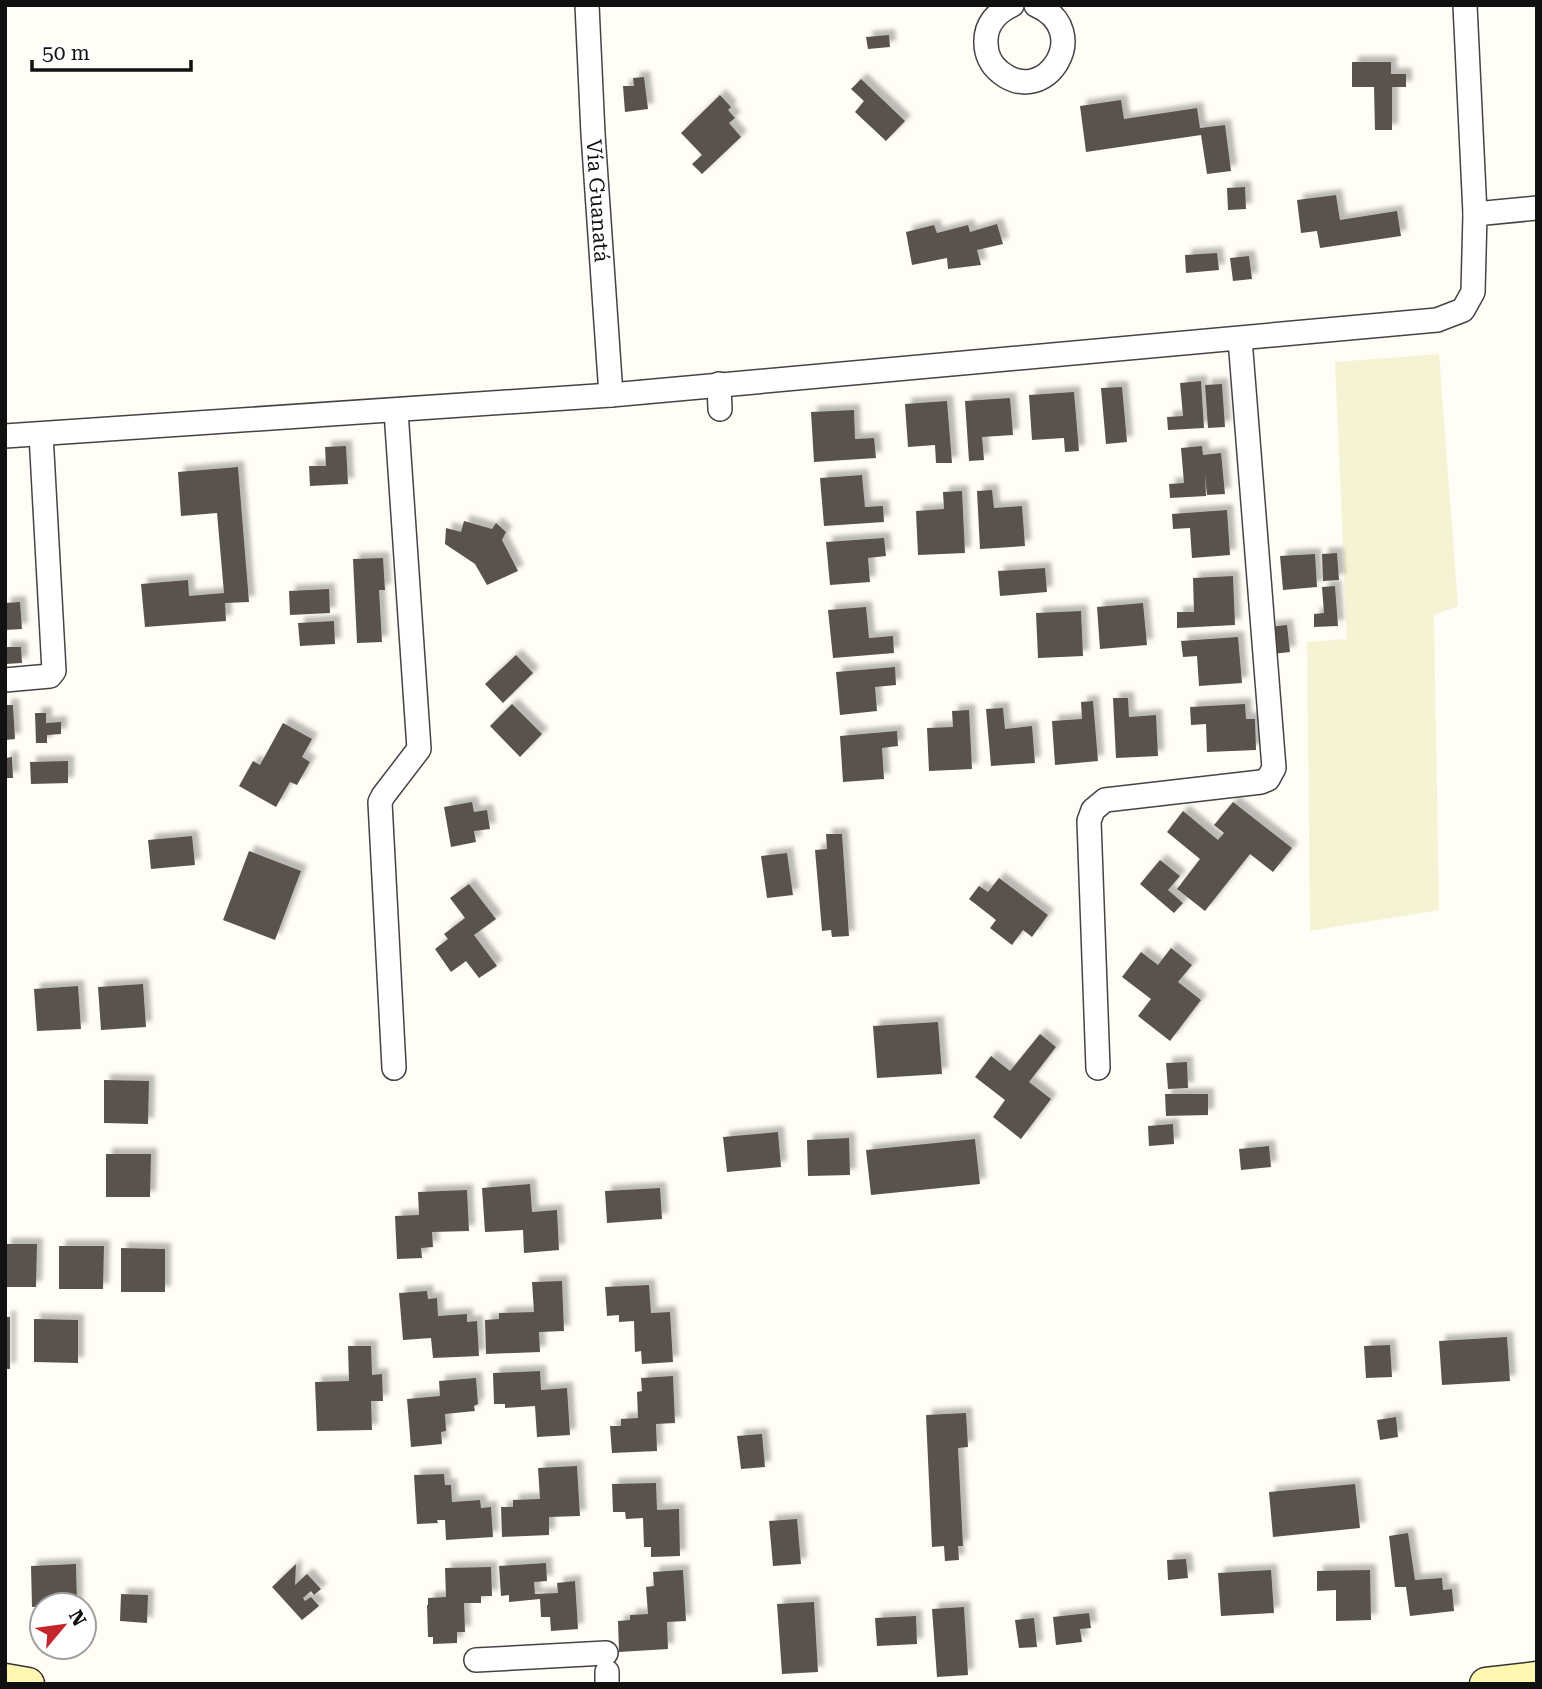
<svg xmlns="http://www.w3.org/2000/svg" width="1542" height="1689" font-family="'Roboto Serif',serif">
  <style>
    .farmland { fill: #f6f3d4 }
    .building { fill: #5a524d; filter: url(#shadow) }
    .lines { fill: none; stroke-linecap: round; stroke-linejoin: round }
    .street-casing { stroke: #444; stroke-width: 26 }
    .secondary-casing { stroke: #333; stroke-width: 35 }
    .street { stroke: #fff; stroke-width: 23 }
    .secondary { stroke: #fff6b0; stroke-width: 32 }
    .labels { text-anchor: middle; dominant-baseline: central; stroke-width: 7; stroke-linejoin: round; paint-order: stroke }
    .street-label { font-size: 21px; fill: #111; stroke: #fff }
  </style>
  <defs>
    <filter id="shadow"><feDropShadow dx="6" dy="-6" stdDeviation="2" flood-color="#0004"/></filter>
  </defs>
  <rect width="100%" height="100%" fill="#fffdf5"/>
  <path class="farmland" d="M 1439,354 L 1458,606 L 1434,615 L 1439,910 L 1310,931 L 1307,642 L 1347,639 L 1335,362 Z"/>
  <path class="building" d="M 889,35 L 890,47 L 868,49 L 866,37 Z
    M 1352,62 L 1391,62 L 1391,74 L 1406,74 L 1406,87 L 1392,87 L 1392,130 L 1375,130 L 1374,87 L 1352,87 Z
    M 644,77 L 648,109 L 625,112 L 623,86 L 634,86 L 633,78 Z
    M 861,79 L 905,121 L 886,141 L 855,112 L 864,101 L 851,89 Z
    M 720,95 L 731,107 L 728,110 L 735,118 L 729,123 L 741,137 L 702,174 L 692,164 L 702,155 L 681,133 Z
    M 1121,100 L 1124,119 L 1197,108 L 1200,128 L 1225,125 L 1231,171 L 1207,174 L 1201,135 L 1086,152 L 1080,106 Z
    M 1245,187 L 1246,209 L 1228,210 L 1227,188 Z
    M 1336,195 L 1340,220 L 1397,211 L 1401,236 L 1320,248 L 1317,231 L 1301,233 L 1297,200 Z
    M 997,224 L 1003,244 L 977,250 L 981,265 L 948,269 L 947,258 L 912,265 L 906,232 L 934,225 L 937,233 L 968,225 L 970,232 Z
    M 1217,253 L 1219,270 L 1186,273 L 1185,255 Z
    M 1249,256 L 1252,279 L 1233,281 L 1230,258 Z
    M 1201,381 L 1204,428 L 1168,430 L 1167,417 L 1183,416 L 1180,383 Z
    M 1222,384 L 1225,427 L 1208,428 L 1205,385 Z
    M 1122,387 L 1127,442 L 1106,444 L 1101,388 Z
    M 1074,392 L 1079,451 L 1065,452 L 1064,438 L 1032,440 L 1029,395 Z
    M 1010,398 L 1013,435 L 982,437 L 984,460 L 969,461 L 965,401 Z
    M 947,401 L 952,463 L 936,463 L 935,445 L 908,447 L 905,404 Z
    M 854,410 L 855,439 L 874,438 L 876,458 L 814,462 L 811,412 Z
    M 346,446 L 348,484 L 310,486 L 309,466 L 326,466 L 325,447 Z
    M 1202,446 L 1203,455 L 1221,453 L 1225,494 L 1207,495 L 1205,473 L 1206,496 L 1170,498 L 1169,484 L 1184,483 L 1181,448 Z
    M 238,467 L 249,602 L 225,603 L 226,621 L 145,627 L 141,584 L 188,580 L 189,596 L 224,593 L 217,513 L 181,516 L 178,472 Z
    M 862,475 L 865,507 L 883,506 L 884,522 L 824,526 L 820,478 Z
    M 992,490 L 994,508 L 1022,506 L 1025,546 L 980,549 L 977,491 Z
    M 962,491 L 965,553 L 918,555 L 916,511 L 944,509 L 943,492 Z
    M 1227,510 L 1230,555 L 1192,558 L 1190,528 L 1173,529 L 1172,514 Z
    M 464,521 L 492,529 L 496,523 L 506,532 L 502,540 L 518,571 L 487,585 L 475,564 L 445,544 L 446,528 L 461,532 Z
    M 884,538 L 886,556 L 868,558 L 870,582 L 830,585 L 826,542 Z
    M 1337,553 L 1339,580 L 1323,581 L 1322,554 Z
    M 1315,554 L 1317,587 L 1283,590 L 1280,556 Z
    M 383,558 L 385,590 L 379,590 L 382,642 L 357,643 L 353,559 Z
    M 1045,568 L 1047,592 L 1000,596 L 998,571 Z
    M 1233,576 L 1235,625 L 1177,628 L 1177,612 L 1194,612 L 1193,578 Z
    M 1335,586 L 1338,626 L 1314,627 L 1314,614 L 1324,613 L 1322,587 Z
    M 329,589 L 330,613 L 290,615 L 289,591 Z
    M 20,602 L 22,629 L 5,630 L 5,603 Z
    M 1143,603 L 1147,645 L 1100,649 L 1097,607 Z
    M 866,607 L 869,638 L 893,636 L 894,653 L 833,658 L 828,610 Z
    M 1081,611 L 1083,656 L 1038,658 L 1036,613 Z
    M 334,621 L 335,644 L 300,646 L 298,623 Z
    M 1287,625 L 1290,652 L 1272,654 L 1269,627 Z
    M 1238,637 L 1242,683 L 1199,686 L 1197,656 L 1183,657 L 1181,641 Z
    M 5,647 L 21,647 L 22,663 L 5,664 Z
    M 516,655 L 533,673 L 503,703 L 485,684 Z
    M 895,667 L 896,685 L 875,687 L 877,711 L 840,715 L 836,672 Z
    M 1113,698 L 1128,698 L 1129,717 L 1156,715 L 1158,756 L 1116,758 Z
    M 1093,701 L 1098,761 L 1055,765 L 1052,721 L 1082,719 L 1081,702 Z
    M 512,704 L 542,734 L 520,757 L 490,726 Z
    M 1245,704 L 1246,719 L 1255,719 L 1256,750 L 1207,752 L 1206,724 L 1191,725 L 1190,707 Z
    M 5,705 L 13,705 L 15,739 L 5,740 Z
    M 1003,708 L 1005,729 L 1032,726 L 1035,763 L 991,766 L 986,709 Z
    M 969,710 L 972,769 L 929,771 L 927,728 L 953,727 L 952,711 Z
    M 35,713 L 46,713 L 46,723 L 61,722 L 61,734 L 47,735 L 47,743 L 36,743 Z
    M 283,723 L 312,739 L 302,757 L 310,762 L 297,785 L 290,782 L 276,807 L 239,786 L 253,761 L 260,765 Z
    M 897,731 L 898,746 L 882,748 L 884,779 L 843,782 L 840,736 Z
    M 12,757 L 13,778 L 5,778 L 5,758 Z
    M 68,761 L 68,783 L 31,784 L 30,762 Z
    M 472,802 L 474,812 L 487,810 L 490,829 L 474,831 L 476,842 L 451,847 L 444,807 Z
    M 1233,802 L 1292,848 L 1273,872 L 1250,854 L 1205,911 L 1177,889 L 1200,859 L 1167,832 L 1183,811 L 1218,840 L 1224,833 L 1214,825 Z
    M 826,834 L 842,834 L 849,936 L 832,937 L 831,930 L 822,931 L 815,850 L 827,849 Z
    M 192,836 L 195,865 L 151,869 L 148,840 Z
    M 249,851 L 301,871 L 275,940 L 223,920 Z
    M 787,853 L 793,895 L 767,898 L 761,856 Z
    M 1160,860 L 1180,876 L 1168,890 L 1183,903 L 1174,913 L 1140,884 Z
    M 999,878 L 1048,915 L 1032,937 L 1023,930 L 1012,945 L 990,928 L 996,920 L 969,899 L 979,886 L 988,892 Z
    M 469,884 L 496,919 L 474,935 L 497,966 L 479,978 L 466,961 L 451,972 L 435,949 L 448,939 L 444,934 L 465,918 L 450,898 Z
    M 1171,948 L 1192,965 L 1178,982 L 1201,1000 L 1170,1041 L 1138,1016 L 1151,999 L 1122,977 L 1141,952 L 1158,965 Z
    M 143,984 L 146,1027 L 101,1030 L 98,987 Z
    M 78,986 L 81,1029 L 37,1031 L 34,989 Z
    M 938,1022 L 942,1074 L 877,1078 L 873,1026 Z
    M 1040,1034 L 1056,1047 L 1029,1082 L 1051,1099 L 1021,1139 L 993,1117 L 1005,1100 L 975,1077 L 991,1056 L 1010,1071 Z
    M 1187,1062 L 1188,1088 L 1168,1089 L 1166,1063 Z
    M 104,1080 L 149,1081 L 148,1124 L 104,1123 Z
    M 1165,1094 L 1208,1094 L 1208,1115 L 1166,1116 Z
    M 1173,1124 L 1174,1144 L 1149,1146 L 1148,1126 Z
    M 778,1132 L 781,1167 L 727,1172 L 723,1137 Z
    M 849,1138 L 850,1175 L 808,1176 L 807,1140 Z
    M 975,1139 L 980,1184 L 871,1195 L 866,1150 Z
    M 1269,1146 L 1271,1167 L 1241,1170 L 1239,1149 Z
    M 106,1154 L 151,1154 L 150,1197 L 106,1197 Z
    M 530,1184 L 532,1212 L 557,1210 L 559,1250 L 524,1253 L 523,1230 L 485,1232 L 482,1188 Z
    M 660,1188 L 662,1219 L 607,1223 L 605,1191 Z
    M 467,1190 L 469,1231 L 432,1232 L 433,1247 L 421,1248 L 422,1258 L 397,1259 L 395,1216 L 419,1215 L 418,1192 Z
    M 5,1244 L 37,1244 L 36,1287 L 5,1287 Z
    M 59,1246 L 104,1246 L 103,1289 L 59,1289 Z
    M 121,1248 L 165,1249 L 165,1292 L 121,1292 Z
    M 562,1281 L 564,1331 L 539,1332 L 540,1352 L 486,1354 L 485,1320 L 499,1319 L 499,1313 L 534,1312 L 532,1282 Z
    M 649,1285 L 651,1313 L 670,1312 L 673,1362 L 642,1364 L 641,1351 L 635,1352 L 634,1321 L 619,1322 L 619,1315 L 607,1316 L 605,1287 Z
    M 427,1291 L 428,1299 L 437,1298 L 438,1316 L 467,1314 L 467,1322 L 477,1321 L 479,1356 L 433,1358 L 431,1338 L 403,1340 L 399,1293 Z
    M 5,1317 L 10,1317 L 10,1369 L 5,1369 Z
    M 34,1319 L 78,1320 L 78,1363 L 34,1362 Z
    M 1507,1337 L 1510,1381 L 1442,1385 L 1439,1341 Z
    M 1390,1345 L 1392,1377 L 1366,1378 L 1364,1346 Z
    M 348,1346 L 371,1346 L 372,1375 L 382,1374 L 383,1401 L 371,1401 L 372,1430 L 317,1431 L 315,1382 L 349,1381 Z
    M 540,1371 L 541,1390 L 567,1388 L 570,1435 L 537,1437 L 535,1406 L 505,1408 L 505,1404 L 494,1404 L 493,1373 Z
    M 673,1376 L 675,1423 L 656,1424 L 657,1451 L 612,1453 L 610,1426 L 621,1426 L 621,1419 L 638,1418 L 637,1392 L 642,1391 L 641,1378 Z
    M 476,1378 L 478,1404 L 474,1406 L 475,1411 L 445,1414 L 446,1431 L 441,1432 L 442,1444 L 411,1447 L 407,1399 L 440,1396 L 439,1381 Z
    M 966,1413 L 968,1447 L 958,1448 L 963,1546 L 958,1546 L 959,1560 L 945,1561 L 944,1546 L 932,1547 L 926,1415 Z
    M 1396,1417 L 1398,1437 L 1380,1440 L 1377,1420 Z
    M 762,1434 L 765,1467 L 741,1469 L 737,1436 Z
    M 577,1466 L 580,1516 L 549,1517 L 549,1535 L 502,1537 L 501,1507 L 513,1507 L 513,1500 L 540,1499 L 538,1468 Z
    M 444,1474 L 445,1485 L 451,1485 L 452,1502 L 480,1500 L 481,1508 L 491,1507 L 493,1537 L 446,1540 L 445,1520 L 437,1520 L 438,1523 L 417,1524 L 414,1475 Z
    M 656,1483 L 657,1510 L 679,1509 L 680,1556 L 651,1557 L 651,1547 L 644,1547 L 643,1518 L 626,1519 L 625,1512 L 613,1512 L 612,1484 Z
    M 1355,1484 L 1360,1528 L 1273,1537 L 1269,1492 Z
    M 797,1519 L 801,1564 L 773,1566 L 769,1521 Z
    M 1408,1533 L 1415,1580 L 1442,1578 L 1443,1590 L 1452,1589 L 1454,1611 L 1410,1616 L 1406,1587 L 1395,1587 L 1389,1536 Z
    M 1186,1559 L 1188,1578 L 1168,1580 L 1167,1560 Z
    M 546,1563 L 547,1581 L 534,1582 L 535,1594 L 558,1593 L 557,1583 L 575,1581 L 578,1629 L 551,1631 L 550,1617 L 541,1617 L 540,1599 L 509,1602 L 509,1595 L 501,1596 L 499,1566 Z
    M 76,1564 L 77,1605 L 32,1607 L 31,1566 Z
    M 296,1564 L 295,1585 L 307,1574 L 321,1589 L 314,1595 L 311,1591 L 303,1598 L 305,1601 L 311,1597 L 319,1606 L 302,1620 L 272,1587 Z
    M 491,1567 L 492,1596 L 481,1596 L 481,1603 L 464,1603 L 465,1632 L 457,1632 L 457,1643 L 433,1644 L 433,1637 L 428,1637 L 427,1605 L 428,1605 L 428,1598 L 446,1597 L 445,1568 Z
    M 683,1570 L 686,1621 L 667,1622 L 668,1649 L 619,1652 L 618,1621 L 630,1620 L 630,1615 L 648,1614 L 646,1587 L 654,1586 L 653,1572 Z
    M 1271,1570 L 1274,1613 L 1221,1616 L 1218,1573 Z
    M 1370,1570 L 1371,1620 L 1336,1621 L 1336,1590 L 1317,1591 L 1317,1571 Z
    M 121,1594 L 148,1595 L 147,1623 L 120,1621 Z
    M 814,1602 L 818,1672 L 782,1674 L 777,1604 Z
    M 964,1607 L 968,1675 L 937,1677 L 932,1609 Z
    M 1089,1613 L 1091,1628 L 1080,1629 L 1082,1642 L 1056,1645 L 1053,1617 Z
    M 916,1616 L 917,1644 L 877,1646 L 875,1618 Z
    M 1034,1618 L 1037,1647 L 1019,1648 L 1015,1620 Z"/>
  <g class="lines">
    <defs>
      <g id="street">
        <path id="s1" d="M 587,5 L 593,134 L 611,395"/>
        <path d="M 1012,5 C 997,12 985,25 986,43 C 986,54 991,65 1000,72 C 1045,109 1095,31 1036,5"/>
        <path d="M 1465,5 L 1475,214"/>
        <path d="M 719,384 L 720,409"/>
        <path d="M 5,436 L 611,395 L 1437,320 L 1463,310 L 1473,292 L 1475,214 L 1537,208"/>
        <path d="M 5,680 L 50,676 L 54,671 L 41,434"/>
        <path d="M 394,1068 L 380,802 L 383,796 L 419,749 L 396,411"/>
        <path d="M 1098,1068 L 1089,821 L 1093,810 L 1105,800 L 1261,782 L 1268,779 L 1274,768 L 1240,339"/>
        <path d="M 476,1660 L 606,1653"/>
        <path d="M 607,1672 L 607,1684"/>
      </g>
      <path id="secondary" d="M 5,1680 L 28,1684
        M 1486,1684 L 1537,1678"/>
    </defs>
    <use href="#street" class="street-casing"/>
    <use href="#secondary" class="secondary-casing"/>
    <use href="#street" class="street"/>
    <use href="#secondary" class="secondary"/>
  </g>
  <g class="labels">
    <g class="street-label">
      <text stroke="none"><textPath href="#s1" startOffset="196">Vía Guanatá</textPath></text>
    </g>
  </g>
  <rect width="1542" height="1689" fill="none" stroke="#111111" stroke-width="14"/>
  <g transform="translate(63 1626) rotate(61)"><circle r="33" fill="#ffffff" stroke="#a0a0a0" stroke-width="2"/>
  <path d="M0-5L12 26L0 18L-12 26Z" fill="#c4262e"/>
  <text y="-10" font-size="19" font-weight="bold" text-anchor="middle" fill="#111111">N</text>
  </g>
  <path d="M32 60v10h159v-10" fill="none" stroke="#111111" stroke-width="3.5"/>
  <text x="42" y="60" font-size="21" fill="#111111" stroke="#ffffff" stroke-width="5" paint-order="stroke">50 m</text>
</svg>
